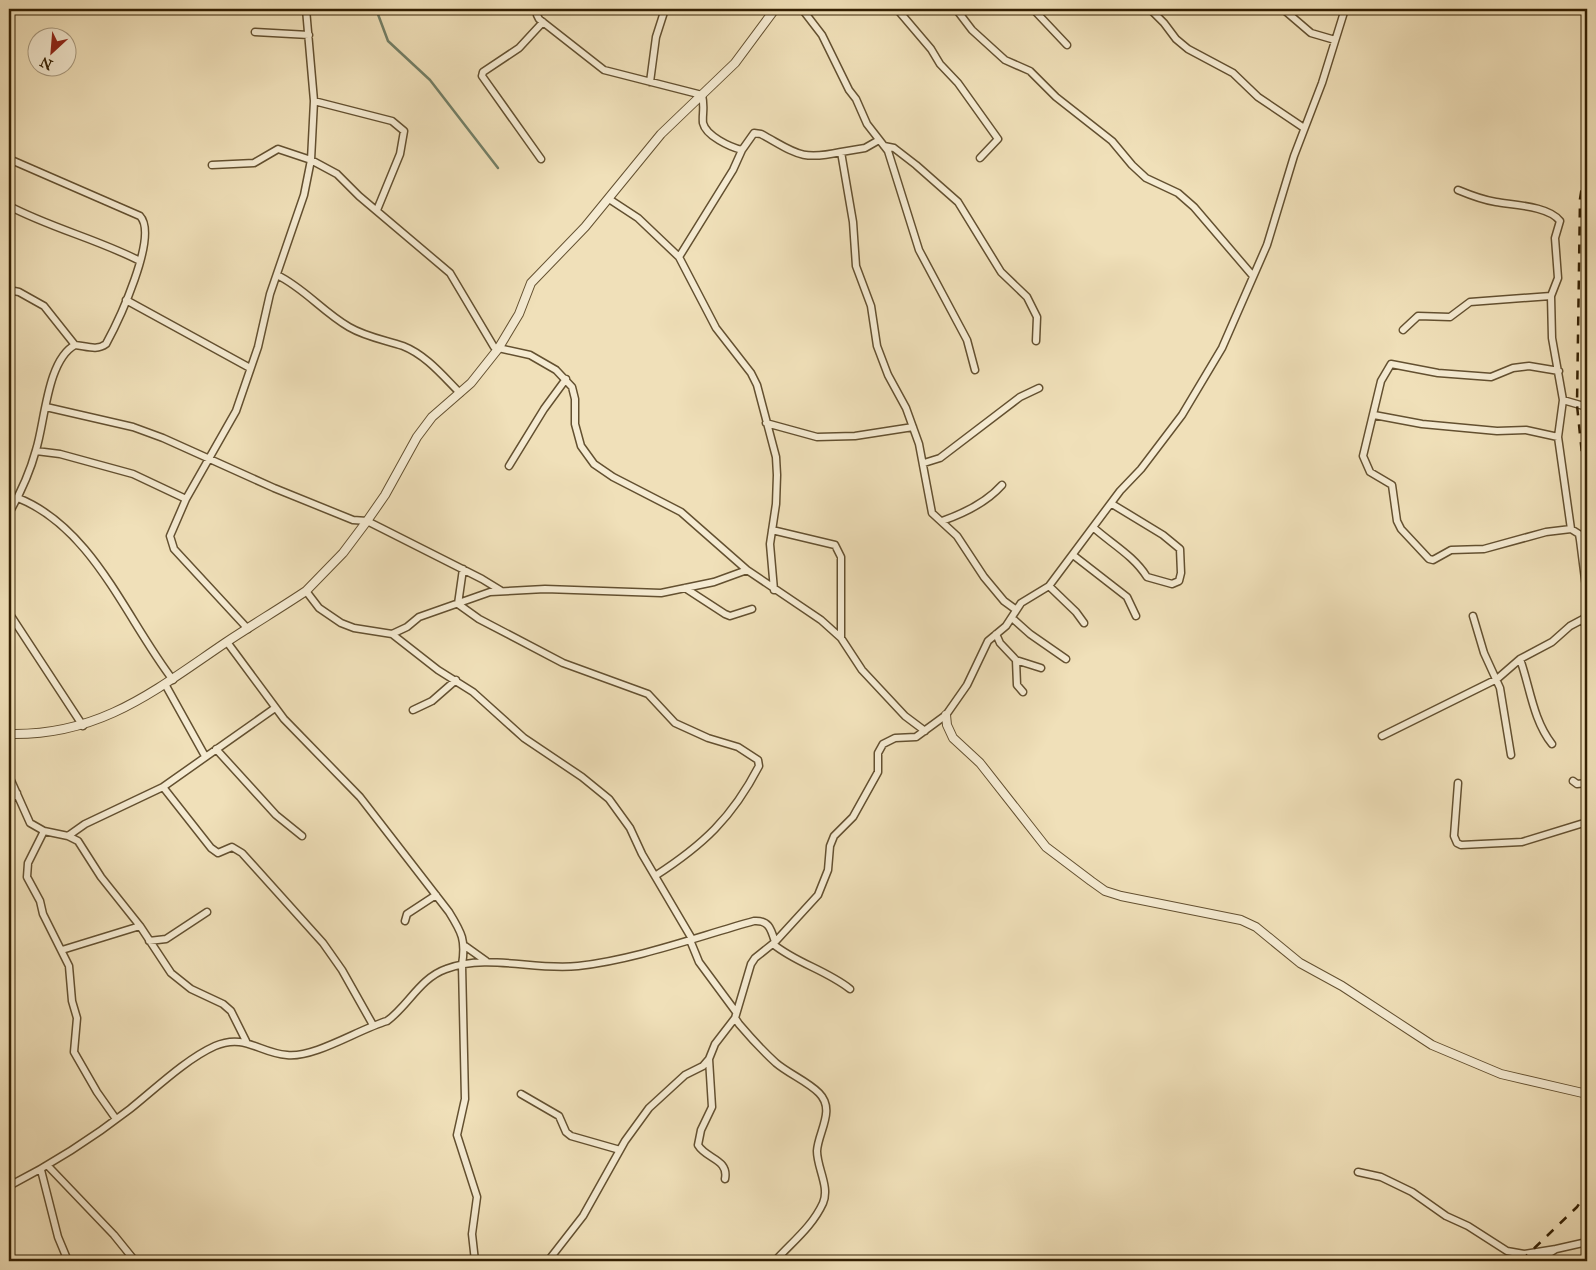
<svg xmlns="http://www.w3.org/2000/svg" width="1596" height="1270" font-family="'IM FELL Great Primer',serif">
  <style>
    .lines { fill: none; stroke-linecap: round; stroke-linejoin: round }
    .stream { stroke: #727f67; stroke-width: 2.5 }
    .minor-casing { stroke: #635030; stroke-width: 9 }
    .tertiary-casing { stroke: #635030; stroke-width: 10 }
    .minor { stroke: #f5ebd2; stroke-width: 6 }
    .tertiary { stroke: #f5ebd2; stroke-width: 8 }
    .rail { stroke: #342003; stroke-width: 2.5; stroke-dasharray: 9 9; stroke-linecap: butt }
  </style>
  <rect width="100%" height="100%" fill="#f0e0b9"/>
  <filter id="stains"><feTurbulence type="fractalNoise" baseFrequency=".004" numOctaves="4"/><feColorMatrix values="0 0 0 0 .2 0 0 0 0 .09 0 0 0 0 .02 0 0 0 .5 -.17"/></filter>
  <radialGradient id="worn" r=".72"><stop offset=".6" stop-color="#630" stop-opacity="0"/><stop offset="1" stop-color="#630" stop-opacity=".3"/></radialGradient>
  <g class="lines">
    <path class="stream" d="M 376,9 L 388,41 L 430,80 L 498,168"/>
    <defs>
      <path id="minor" d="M 538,9 L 537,15 L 539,19 L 604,70 L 702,95 C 705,108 702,114 703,123 C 706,136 730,147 742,150 L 733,170 L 679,257
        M 802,9 L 822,35 L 849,90 L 856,99 L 867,124 L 888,151 L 919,250 L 967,340 L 975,370
        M 897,9 L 931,49 L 940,64 L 958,83 L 998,139 L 980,158
        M 956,9 L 972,30 L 1005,60 L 1030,71 L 1056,97 L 1112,141 L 1132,165 L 1146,178 L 1178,193 L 1194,207 L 1253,276
        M 1033,9 L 1067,45
        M 1150,9 L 1164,23 L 1176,39 L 1188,49 L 1233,73 L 1258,97 L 1304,128
        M 1283,9 L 1311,33 L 1335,40
        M 255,32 L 309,35
        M 650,82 L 656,37 L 665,9
        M 314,101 L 392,121 L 404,131 L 400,154 L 377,210
        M 879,140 L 865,148 L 841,152 L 853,222 L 856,266 L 871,306 L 877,346 L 888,375 L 906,408 L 919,444 L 932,513 L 957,536 L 984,577 L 1004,601 L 1015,609
        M 884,146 L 894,148 L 916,165 L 958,202 L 1001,272 L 1027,297 L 1037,317 L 1036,341
        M 742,150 L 754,133 L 761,134 C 796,153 800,161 841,152
        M 9,159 L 140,216 C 159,236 118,322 106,344 C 97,351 86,346 75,345 C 47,360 45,422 36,450 C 30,472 20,494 9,513
        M 541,159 L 482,76 L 483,72 L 519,48 L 543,22
        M 212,165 L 254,163 L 278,149 L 311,160 L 337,174 L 359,196 L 450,273 L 494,347 L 530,355 L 556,370 L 572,387 L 575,399 L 575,424 L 581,446 L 594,464 L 613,477 L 681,512 L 747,570 L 821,620 L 841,638 L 862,670 L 905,716 L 925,731
        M 1458,190 C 1470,195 1483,200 1496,202 C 1513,205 1549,206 1560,221 L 1555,238 L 1558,278 L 1551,296 L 1552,338 L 1563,400 L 1558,437 L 1571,529
        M 609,199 L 638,218 L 679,257 L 716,328 L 751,373 L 757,385 L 776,457 L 777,475 L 776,504 L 770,544 L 774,590
        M 9,206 C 51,228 97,239 140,261
        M 277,275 C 304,288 323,312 349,327 C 366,337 385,340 403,346 C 426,355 443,376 460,393
        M 9,295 L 14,291 L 19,292 L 44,306 L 75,345
        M 126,300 L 250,368
        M 1403,330 L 1418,316 L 1450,317 L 1470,302 L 1551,296
        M 1559,371 L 1529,366 L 1513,368 L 1491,377 L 1438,373 L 1391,364 L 1381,381 L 1363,456 L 1370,472 L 1392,485 L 1397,521 L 1401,529 L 1429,559 L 1433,560 L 1451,550 L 1484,549 L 1546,532 L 1571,529 L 1579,534 L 1580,540 L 1587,595
        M 1563,400 L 1587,407
        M 46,407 L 133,427 L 163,438 L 274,488 L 353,520 L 367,521 L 381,528 L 482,579 L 500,590
        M 1374,415 L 1422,424 L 1497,431 L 1526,430 L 1558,437
        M 766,423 L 817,437 L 855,436 L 913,427
        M 36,451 L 60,454 L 133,474 L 186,499
        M 924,463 L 940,458 L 1020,397 L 1039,388
        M 509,466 L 544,409 L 566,379
        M 18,498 C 93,528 126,619 173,680
        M 942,521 C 965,513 986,503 1002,485
        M 1094,528 C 1112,544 1134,556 1147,577 L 1172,584 L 1179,581 L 1181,573 L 1180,549 L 1163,535 L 1112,504
        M 772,530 L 835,545 L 841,557 L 841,638
        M 1073,555 L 1127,597 L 1136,616
        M 1049,586 L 1076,612 L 1084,623
        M 685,588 L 725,614 L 730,616 L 752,609
        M 306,591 L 319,608 L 341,623 L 354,628 L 392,634 L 438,670 L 473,692 L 524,738 L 582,777 L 609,799 L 630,828 L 642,854 L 692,939
        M 458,604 L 479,619 L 563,663 L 648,694 L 675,723 L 708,738 L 738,747 L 758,760 L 759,766 C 732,818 703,845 655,876
        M 458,604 L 463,569
        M 9,613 L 83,726
        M 1473,616 L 1484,653 L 1500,688 L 1511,755
        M 1012,618 L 1030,634 L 1066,659
        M 1584,618 L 1587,631
        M 248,629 L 174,549 L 170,536 L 186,499 L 236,411 L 258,347 L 270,294 L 304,195 L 311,160 L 314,101 L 306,9
        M 392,634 L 407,627 L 419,617 L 490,592 L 545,589 L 661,593 L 714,582 L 747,570
        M 996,634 L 1000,643 L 1016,660 L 1017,685 L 1023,692
        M 227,642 L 284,719 L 360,797 L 449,912 C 462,933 466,940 462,965 L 465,1099 L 457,1135 L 477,1197 L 472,1234 L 475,1261
        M 1587,653 L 1587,665
        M 1520,659 C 1530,687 1533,720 1552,744
        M 1016,660 L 1041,668
        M 165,684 L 205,756
        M 275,708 L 163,787 L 211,848 L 218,853 L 232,847 L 242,853 L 323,943 L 342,970 L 373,1025
        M 413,710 L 432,701 L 456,680
        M 1587,710 L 1587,727
        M 1382,736 L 1497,679 L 1520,659 L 1552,642 L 1570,626 L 1587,617
        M 216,749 L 276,815 L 302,836
        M 9,776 L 30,823 L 44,831 L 68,836 L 78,841 L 101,877 L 140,926 L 171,973 L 191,989 L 223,1004 L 231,1011 L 246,1041
        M 1573,781 L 1577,784 L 1587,783
        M 1458,783 L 1454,836 L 1457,843 L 1461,845 L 1522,842 L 1587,822
        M 9,801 L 17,793
        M 44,831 L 28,863 L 27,877 L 40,901 L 43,914 L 69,966 L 72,1001 L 77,1018 L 74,1052 L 97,1092 L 116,1119
        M 68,836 L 85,824 L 163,787
        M 405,921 L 407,914 L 436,895
        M 690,940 L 699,962 L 736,1012
        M 149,941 L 166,939 L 207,912
        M 773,944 C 796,963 826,970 850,989
        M 465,946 L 486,961
        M 62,950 L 140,926
        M 709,1059 L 712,1107 L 701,1130 L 698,1145 C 706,1159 729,1159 725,1179
        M 521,1094 L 559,1116 L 566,1132 L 571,1136 L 620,1150
        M 48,1166 L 114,1235 L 135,1261
        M 41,1170 L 58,1237 L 68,1261
        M 1358,1172 L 1381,1177 L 1412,1192 L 1446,1216 L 1468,1226 L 1507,1251 L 1524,1254 L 1556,1249
        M 9,1186 C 54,1163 90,1140 130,1109 C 155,1089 186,1059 215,1046 C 245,1033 259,1053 287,1055 C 315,1058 359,1029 387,1021 C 408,1006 420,978 446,969 C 488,953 534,971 578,966 C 638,959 696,937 754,921 C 769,920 771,929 775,942
        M 548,1261 L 583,1216 L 625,1141 L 649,1108 L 685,1075 L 703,1066 L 709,1059 L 715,1044 L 735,1018
        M 775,1261 C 792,1242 812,1227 823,1203 C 830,1187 817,1168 817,1151 C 818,1132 836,1110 819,1093 C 807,1081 789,1074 776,1063 C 763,1051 750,1037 739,1024 L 735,1018 L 751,964 L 755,958 L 775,942 L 818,895 L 828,870 L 830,846 L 834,836 L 853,817 L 878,772 L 878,753 L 883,744 L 895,738 L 916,737 L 946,715 L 967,685 L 988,641 L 1006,626 L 1021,603 L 1049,586 L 1120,491 L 1141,469 L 1182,415 L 1222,348 L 1267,245 L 1294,156 L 1322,83 L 1345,9
        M 1507,1261 L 1515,1254
        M 1537,1261 L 1556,1249 L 1587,1242"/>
      <path id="tertiary" d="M 946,715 L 947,725 L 953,738 L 980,763 L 1046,847 L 1091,881 L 1105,891 L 1121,896 L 1241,920 L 1256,927 L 1300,963 L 1342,986 L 1432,1045 L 1501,1074 L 1587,1094
        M 9,734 C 100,736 154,691 225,643 C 252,625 279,609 306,591 L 343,553 L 367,521 L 385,495 L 417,437 L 432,417 L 471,383 L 498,349 L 519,314 L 531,283 L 585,227 L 661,134 L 735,63 L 775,9"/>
    </defs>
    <use href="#minor" class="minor-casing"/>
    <use href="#tertiary" class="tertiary-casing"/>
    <use href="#minor" class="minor"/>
    <use href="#tertiary" class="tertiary"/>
    <path class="rail" d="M 1587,155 L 1580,199 L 1577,405 L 1587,504
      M 1521,1261 L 1577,1207 L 1587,1192"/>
  </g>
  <rect width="1596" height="1270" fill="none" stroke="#f0e0b9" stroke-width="30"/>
  <rect x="10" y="10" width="1576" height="1250" fill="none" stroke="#342003" stroke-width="2.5"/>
  <rect x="15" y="15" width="1566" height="1240" fill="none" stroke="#342003"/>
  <g transform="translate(52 52) rotate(206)"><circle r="24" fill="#f5ebd2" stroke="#a89a7f"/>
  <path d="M0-4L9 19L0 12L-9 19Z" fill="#8f2418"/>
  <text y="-8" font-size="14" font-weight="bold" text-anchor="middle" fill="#342003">N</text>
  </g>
  <rect width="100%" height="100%" filter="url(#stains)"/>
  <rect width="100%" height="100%" fill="url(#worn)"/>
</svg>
